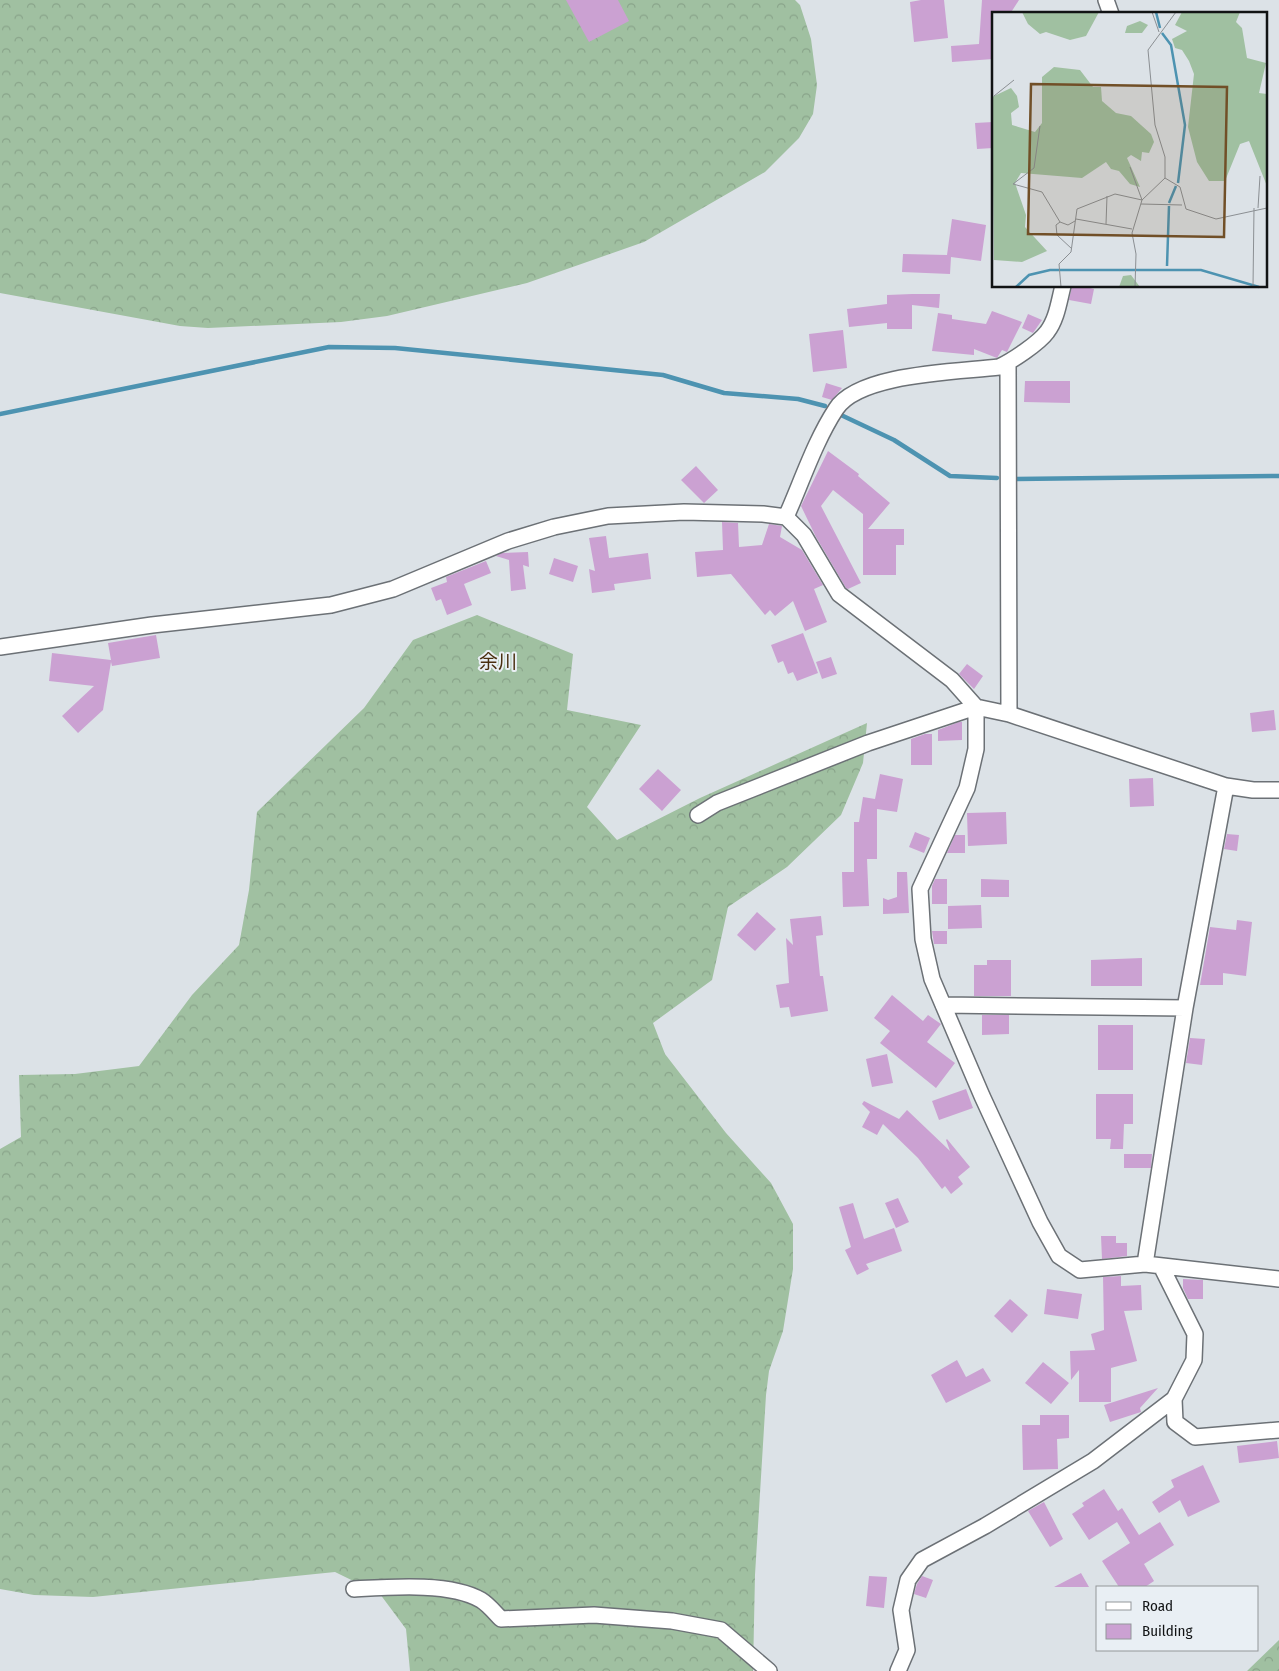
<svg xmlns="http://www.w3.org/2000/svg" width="1279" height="1671" font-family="'Fira Sans Condensed','Noto Sans JP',sans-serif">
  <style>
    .forest { fill: url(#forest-crowns) }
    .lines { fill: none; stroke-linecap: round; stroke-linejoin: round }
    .stream { stroke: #4d93b1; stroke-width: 4.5 }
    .building { fill: #cba1d2 }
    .street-casing { stroke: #6c7176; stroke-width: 18 }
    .street { stroke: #fff; stroke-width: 15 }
    .labels { text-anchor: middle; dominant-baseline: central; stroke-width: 4; stroke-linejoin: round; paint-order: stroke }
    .neighbourhood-label { font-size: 19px; fill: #4a2f0f; stroke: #e9eff4 }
    .inset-river { fill: none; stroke: #4d93b1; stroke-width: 2.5 }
    .inset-road { fill: none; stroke: #8b8f93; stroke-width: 1 }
    .view { fill: #714f27; fill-opacity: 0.15; stroke: #714f27; stroke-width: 2.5 }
    .inset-edge { fill: none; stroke: #111314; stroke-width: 2.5 }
  </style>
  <defs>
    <pattern id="forest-crowns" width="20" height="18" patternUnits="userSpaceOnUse" patternTransform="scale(1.25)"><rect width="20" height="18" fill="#a0c0a1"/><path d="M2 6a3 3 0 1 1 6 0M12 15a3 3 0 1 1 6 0" fill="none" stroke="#89a48a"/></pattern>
  </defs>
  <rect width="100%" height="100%" fill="#dce2e7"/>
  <path class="forest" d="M 0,0 L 795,0 L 800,5 L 811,39 L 817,85 L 813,114 L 799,138 L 765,172 L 644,242 L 527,283 L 387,316 L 341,322 L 208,328 L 180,326 L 0,293 Z
    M 477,615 L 573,654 L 567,710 L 641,725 L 587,807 L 617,840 L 700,798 L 867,723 L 863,763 L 841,815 L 787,867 L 728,907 L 712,980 L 653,1023 L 665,1054 L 726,1133 L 771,1183 L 793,1224 L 793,1269 L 783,1331 L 769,1371 L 766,1395 L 755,1575 L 753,1671 L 410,1671 L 406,1629 L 380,1594 L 335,1572 L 93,1597 L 34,1595 L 0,1589 L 0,1149 L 21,1137 L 19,1075 L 75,1074 L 139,1066 L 192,995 L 239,945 L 249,890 L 257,812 L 364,708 L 413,640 Z
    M 1279,1640 L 1279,1671 L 1247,1671 Z"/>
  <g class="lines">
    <path class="stream" d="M 0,414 L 329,347 L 395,348 L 663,375 L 724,393 L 798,399 L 825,406
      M 841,415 L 894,440 L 950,476 L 997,478
      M 1014,479 L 1279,476"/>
  </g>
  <path class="building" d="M 566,0 L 618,0 L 629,21 L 589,42 Z
    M 921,0 L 944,0 L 948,38 L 914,42 L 910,2 Z
    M 982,0 L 1019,0 L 1010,14 L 993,14 L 993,59 L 952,62 L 951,46 L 979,44 Z
    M 993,122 L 993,148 L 977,149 L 975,123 Z
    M 952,219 L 986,225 L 981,261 L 951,257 L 950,274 L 902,272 L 903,254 L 947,255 Z
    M 1072,286 L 1090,286 L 1090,288 L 1094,289 L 1091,304 L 1069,300 Z
    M 912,294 L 940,294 L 939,308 L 912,305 L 912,329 L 887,329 L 887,323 L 849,327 L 847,309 L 887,304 L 887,295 Z
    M 992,311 L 1022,322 L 1007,352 L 1002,350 L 997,358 L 974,349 L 974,355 L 932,351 L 938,313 L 952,315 L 952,319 L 986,324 Z
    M 1028,314 L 1042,320 L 1033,333 L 1022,328 Z
    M 843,330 L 847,368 L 813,372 L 809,334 Z
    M 1025,381 L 1070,381 L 1070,403 L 1024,402 Z
    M 826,383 L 842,388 L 832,400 L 822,397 Z
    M 828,451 L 859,474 L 858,476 L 890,503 L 868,529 L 904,529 L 904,545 L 896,545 L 896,575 L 863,575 L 863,514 L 833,490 L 821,506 L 861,583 L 848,589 L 846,588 L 816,537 L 801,506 Z
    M 696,466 L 718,490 L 704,503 L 681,480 Z
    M 722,522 L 738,523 L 739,547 L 762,545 L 769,524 L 782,526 L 780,537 L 802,550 L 823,585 L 814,589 L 827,622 L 805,631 L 793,601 L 775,616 L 770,610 L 765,615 L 731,574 L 697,577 L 695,552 L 723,550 Z
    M 606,536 L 609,558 L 648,553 L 651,579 L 614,584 L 615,590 L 592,593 L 589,569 L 595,571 L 589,538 Z
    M 528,552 L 529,567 L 523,565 L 526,589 L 511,591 L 509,560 L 496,556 L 502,553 Z
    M 554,558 L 578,566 L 573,582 L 549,574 Z
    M 486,561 L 491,573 L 464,584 L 472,605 L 447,615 L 441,599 L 436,601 L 431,588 L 447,582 L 446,577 Z
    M 803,633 L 818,673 L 797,681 L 793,672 L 788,674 L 783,661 L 778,663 L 771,645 Z
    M 156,635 L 160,658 L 112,666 L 111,662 L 103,710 L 78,733 L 62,716 L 94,686 L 49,681 L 52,653 L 111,660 L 108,643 Z
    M 831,657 L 837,674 L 822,679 L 816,662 Z
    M 967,664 L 983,676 L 974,689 L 959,674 Z
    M 1274,710 L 1276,730 L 1252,732 L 1250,713 Z
    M 959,722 L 962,722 L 962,740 L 938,741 L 938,730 Z
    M 925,734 L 932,734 L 932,765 L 911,765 L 911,739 Z
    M 658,769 L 681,790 L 662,811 L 639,789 Z
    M 880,774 L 903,779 L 897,812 L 877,809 L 877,859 L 867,859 L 869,906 L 843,907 L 842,872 L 854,872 L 854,822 L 859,822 L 863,797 L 875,799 Z
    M 1153,778 L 1154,806 L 1130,807 L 1129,779 Z
    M 1006,812 L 1007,844 L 968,846 L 967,813 Z
    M 915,832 L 930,838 L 924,853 L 909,847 Z
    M 1227,834 L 1239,835 L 1237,851 L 1224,849 Z
    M 955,835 L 965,835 L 965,853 L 947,853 Z
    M 897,872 L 907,872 L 909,913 L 883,914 L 883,898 L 888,900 L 897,897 Z
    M 935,879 L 947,879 L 947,904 L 932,904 L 932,886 Z
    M 981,879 L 1009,880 L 1009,897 L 981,897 Z
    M 981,905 L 982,928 L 948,929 L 948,906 Z
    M 757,912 L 776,929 L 755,951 L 737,935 Z
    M 821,916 L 823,935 L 816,936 L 820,976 L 823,976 L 828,1011 L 791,1017 L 789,1007 L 780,1008 L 776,985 L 789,983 L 786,938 L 793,945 L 790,919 Z
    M 1237,920 L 1252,922 L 1246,976 L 1223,973 L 1223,985 L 1200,985 L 1210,927 L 1236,930 Z
    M 932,931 L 947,931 L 947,944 L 934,944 Z
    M 1142,958 L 1142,986 L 1091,986 L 1091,960 Z
    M 987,960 L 1011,960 L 1011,996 L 974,996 L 974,965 L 987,965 Z
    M 892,995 L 923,1021 L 928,1015 L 941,1024 L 927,1042 L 955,1063 L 936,1088 L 880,1043 L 890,1031 L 874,1018 Z
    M 982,1015 L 1009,1015 L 1009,1034 L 982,1035 Z
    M 1098,1025 L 1133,1025 L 1133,1070 L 1098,1070 Z
    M 1190,1038 L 1205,1039 L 1202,1065 L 1186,1063 Z
    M 887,1054 L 893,1083 L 872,1087 L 866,1059 Z
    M 966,1089 L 973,1108 L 939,1120 L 932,1101 Z
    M 1096,1094 L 1133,1094 L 1133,1124 L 1124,1124 L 1123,1149 L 1110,1149 L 1111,1139 L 1096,1139 Z
    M 864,1101 L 899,1119 L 907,1110 L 950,1151 L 946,1140 L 947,1139 L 970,1167 L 958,1177 L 963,1184 L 951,1194 L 945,1186 L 942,1189 L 918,1158 L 883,1124 L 877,1135 L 862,1127 L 870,1112 L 862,1104 Z
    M 1124,1154 L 1152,1154 L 1151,1168 L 1124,1168 Z
    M 898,1198 L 909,1222 L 896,1228 L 885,1203 Z
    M 853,1203 L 864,1239 L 894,1228 L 902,1251 L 866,1264 L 869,1269 L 857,1275 L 845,1250 L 851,1247 L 839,1207 Z
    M 1101,1236 L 1116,1236 L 1116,1243 L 1127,1243 L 1127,1256 L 1102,1259 Z
    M 1121,1276 L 1121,1286 L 1141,1285 L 1142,1310 L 1124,1311 L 1137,1361 L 1111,1368 L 1111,1402 L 1079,1402 L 1079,1370 L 1071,1380 L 1070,1351 L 1095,1350 L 1091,1334 L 1104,1330 L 1103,1277 Z
    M 1183,1279 L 1203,1280 L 1203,1299 L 1188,1299 L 1183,1288 Z
    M 1047,1289 L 1082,1294 L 1078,1319 L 1044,1314 Z
    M 1010,1299 L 1028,1315 L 1012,1333 L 994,1316 Z
    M 957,1360 L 966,1377 L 983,1368 L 991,1381 L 946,1403 L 931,1375 Z
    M 1043,1362 L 1069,1383 L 1051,1404 L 1025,1383 Z
    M 1158,1388 L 1140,1408 L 1141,1412 L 1110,1422 L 1104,1405 Z
    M 1040,1415 L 1069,1415 L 1069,1438 L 1057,1439 L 1058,1469 L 1023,1470 L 1022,1425 L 1040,1425 Z
    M 1277,1441 L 1279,1458 L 1239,1463 L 1237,1446 Z
    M 1203,1465 L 1220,1502 L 1188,1517 L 1180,1500 L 1159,1513 L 1152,1502 L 1174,1487 L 1171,1480 Z
    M 1104,1489 L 1118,1511 L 1122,1508 L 1139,1535 L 1160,1522 L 1174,1545 L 1144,1564 L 1154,1581 L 1145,1587 L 1119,1587 L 1102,1561 L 1130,1543 L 1117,1522 L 1089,1540 L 1072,1514 L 1084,1506 L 1082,1503 Z
    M 1044,1502 L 1063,1539 L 1050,1547 L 1028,1511 Z
    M 1081,1573 L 1089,1587 L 1054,1587 Z
    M 869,1576 L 887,1577 L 884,1608 L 866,1606 Z
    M 922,1576 L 933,1580 L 926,1598 L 914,1594 L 917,1584 Z"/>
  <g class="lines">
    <defs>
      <path id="street" d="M 1106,0 L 1111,14
        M 1008,363 L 1009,714
        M 786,517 C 802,481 815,441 836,409 C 859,373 958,372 999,367 C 1012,361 1039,343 1047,332 C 1057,319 1059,301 1063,286
        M 0,647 L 152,625 L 331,605 L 393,589 L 508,541 L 554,527 L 608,516 L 684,512 L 763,514 L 786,517 L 804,535 L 839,594 L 952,680 L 976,707 L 976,749 L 967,788 L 920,889 L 923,939 L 932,979 L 982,1096 L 1040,1222 L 1059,1256 L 1080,1270 L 1145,1264 L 1279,1279
        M 698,815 L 717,803 L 868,743 L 976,707 L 1009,714 L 1226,786 L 1253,790 L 1279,790
        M 943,1005 L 1185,1008
        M 1145,1264 L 1185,1008 L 1226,786
        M 1174,1399 L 1175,1422 L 1195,1437 L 1279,1430
        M 354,1589 C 389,1587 451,1582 481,1600 C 489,1605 495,1613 501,1619 L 594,1615 L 672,1621 L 721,1630 L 769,1671
        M 898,1671 L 907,1650 L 901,1610 L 908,1580 L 922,1560 L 985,1526 L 1093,1461 L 1174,1399 L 1194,1360 L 1195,1334 L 1161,1266"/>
    </defs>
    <use href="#street" class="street-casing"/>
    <use href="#street" class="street"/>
  </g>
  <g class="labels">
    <g class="neighbourhood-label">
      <text x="498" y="661">余川</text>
    </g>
  </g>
  <g transform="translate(992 12)">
    <rect width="275" height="275" fill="#dce2e7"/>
    <path d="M 30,0 L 107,0 L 94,24 L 78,28 L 54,20 L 48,22 L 36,12 ZM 190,0 L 248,0 L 244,10 L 250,16 L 255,46 L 274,51 L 267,81 L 275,82 L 275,174 L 257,129 L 248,132 L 233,169 L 217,169 L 205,150 L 196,115 L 202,62 L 197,49 L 190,38 L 183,36 L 180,27 L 195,19 L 183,13 ZM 148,9 L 156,13 L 150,21 L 133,21 L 135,14 ZM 62,55 L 88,58 L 101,75 L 109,75 L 110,89 L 124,101 L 139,104 L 159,122 L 162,130 L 157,141 L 150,140 L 149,149 L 139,143 L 135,146 L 148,175 L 138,172 L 127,159 L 119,157 L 114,150 L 90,166 L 29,161 L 23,171 L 34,203 L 33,215 L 55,239 L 30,250 L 2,248 L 0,85 L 19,76 L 25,84 L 27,95 L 19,101 L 20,113 L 43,120 L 50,111 L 50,65 ZM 139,263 L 148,275 L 127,275 L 131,264 Z" fill="#a0c0a1"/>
    <path class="inset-river" d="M 164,0 L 168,16M 170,21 L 179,33 L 193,113 L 186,171M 177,191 L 184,174M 175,254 L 177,194M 24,275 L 37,263 L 58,258 L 209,258 L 267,275"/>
    <path class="inset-road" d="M 160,0 L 167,20M 2,84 L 22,68M 48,114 L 42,156 L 21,172 L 50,180 L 68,210 L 76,213 L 83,209M 138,155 L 150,188 L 140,221 L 144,242 L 143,275M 173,166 L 188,175 L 194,197 L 224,207 L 275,196M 149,192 L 190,193M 266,196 L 268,164M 84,207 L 140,217M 68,210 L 64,213 L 65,223 L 80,237M 114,212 L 115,184M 69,275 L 67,252 L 79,240 L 85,197 L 123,182 L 150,188 L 173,166 L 173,145 L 163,113 L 156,38 L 184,0M 261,275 L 262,196"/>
    <path class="view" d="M 39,72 L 235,75 L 232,225 L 36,222 Z"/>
    <rect width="275" height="275" class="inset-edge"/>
  </g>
  <rect x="1096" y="1586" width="162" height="65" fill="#e9eff4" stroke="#93979a"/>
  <rect x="1106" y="1602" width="25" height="8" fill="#ffffff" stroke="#93979a"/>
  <text x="1142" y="1611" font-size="15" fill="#111314">Road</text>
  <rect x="1106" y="1624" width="25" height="15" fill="#cba1d2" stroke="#93979a"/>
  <text x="1142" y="1636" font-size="15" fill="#111314">Building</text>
</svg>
